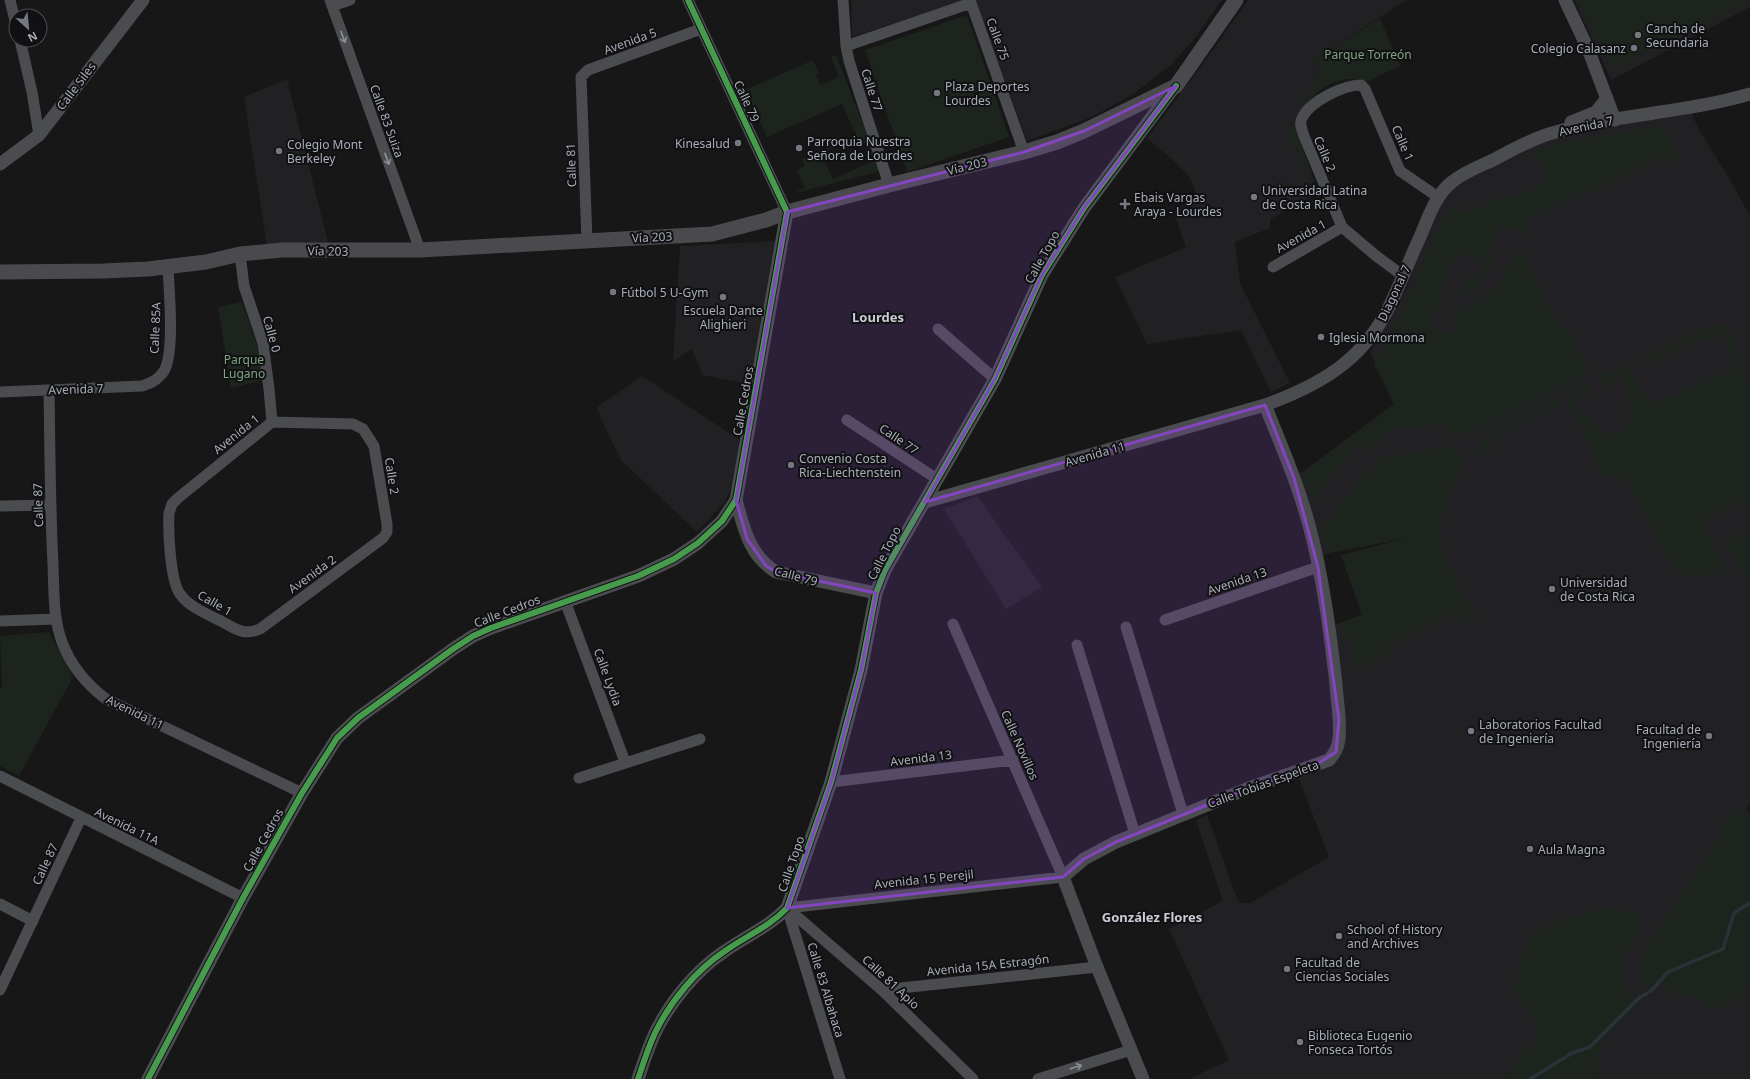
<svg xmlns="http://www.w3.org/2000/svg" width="1750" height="1079" font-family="'Noto Sans',sans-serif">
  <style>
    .built { fill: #212123 }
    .green { fill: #1d241e; fill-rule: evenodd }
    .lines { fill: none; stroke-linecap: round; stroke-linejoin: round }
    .stream { stroke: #2a3239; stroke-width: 3.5 }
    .minor { stroke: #4b4c50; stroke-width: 11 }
    .tertiary { stroke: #4b4c50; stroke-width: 13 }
    .secondary { stroke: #4a4a4e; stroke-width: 15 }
    .cycleway-casing { stroke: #111113; stroke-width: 8 }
    .cycleway { stroke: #469c4c; stroke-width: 6 }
    .oneway { stroke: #8c9099 }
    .marked { fill: #8446be; fill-opacity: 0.2; stroke: #8446be; stroke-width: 3; stroke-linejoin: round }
    .poi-dot { fill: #757880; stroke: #111113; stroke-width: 1.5 }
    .labels { text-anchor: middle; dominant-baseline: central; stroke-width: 4; stroke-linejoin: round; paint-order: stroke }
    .poi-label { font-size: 12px; fill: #a8adb8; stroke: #111113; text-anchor: start }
    .street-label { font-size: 12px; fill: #a8adb8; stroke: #111113 }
    .park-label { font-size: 12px; fill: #7fa381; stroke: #111113 }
    .neighbourhood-label { font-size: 13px; font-weight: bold; fill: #c9ccd4; stroke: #111113 }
  </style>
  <rect width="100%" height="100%" fill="#171717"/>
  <path class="built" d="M 851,0 L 965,0 L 852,37 Z
    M 975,0 L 1222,0 L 1195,38 L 1170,66 L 1132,95 L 1092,117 L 1027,141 Z
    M 1248,0 L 1406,0 L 1310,63 L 1320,67 L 1290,136 L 1318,193 L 1270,219 L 1270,228 L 1235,242 L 1240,283 L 1290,383 L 1271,392 L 1241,330 L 1147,344 L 1115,277 L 1186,247 L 1173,211 L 1198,200 L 1192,182 L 1189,176 L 1174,161 L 1147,138 L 1210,54 Z
    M 1574,0 L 1750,0 L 1750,7 L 1611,80 Z
    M 287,79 L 329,246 L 267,246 L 244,97 Z
    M 1689,108 L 1699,130 L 1728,176 L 1750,216 L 1750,803 L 1746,809 L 1750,812 L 1750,1079 L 1189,1079 L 1229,1060 L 1169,929 L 1223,901 L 1196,820 L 1207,815 L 1237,898 L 1241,903 L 1250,903 L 1329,857 L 1296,771 L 1336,752 L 1329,627 L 1362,615 L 1341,555 L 1408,538 L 1329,553 L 1317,560 L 1294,478 L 1394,404 L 1370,352 L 1401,298 L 1410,279 L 1433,205 L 1447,186 L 1525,144 Z
    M 778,241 L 753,385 L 702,375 L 692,349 L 673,361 L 680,246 Z
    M 642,376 L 740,440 L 735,480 L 725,502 L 697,532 L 621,460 L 602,421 L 597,407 Z
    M 977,496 L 1042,587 L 1006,609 L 944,509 Z"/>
  <path class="green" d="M 1577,0 L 1750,0 L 1750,1 L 1613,70 Z
    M 967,15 L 1009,137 L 907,172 L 865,50 Z
    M 1380,18 L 1400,66 L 1366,82 C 1350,74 1325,83 1314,96 C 1305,105 1302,119 1297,130 L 1318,193 L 1289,136 L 1320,67 L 1310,63 Z
    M 836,55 L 880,168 L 877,172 L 791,194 L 805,188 L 797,170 L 805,166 L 802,159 L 856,135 L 842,104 L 767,137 L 745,90 L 813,60 L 819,74 L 816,75 L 820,85 L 839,77 L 831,57 ZM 850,140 L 860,145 L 866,143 L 874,161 L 833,179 L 821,153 Z
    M 1657,127 L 1668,132 L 1680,157 L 1669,163 L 1665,155 L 1526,221 L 1531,231 L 1525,234 L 1500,225 L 1488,254 L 1494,257 L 1482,285 L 1466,295 L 1461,290 L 1468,275 L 1479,279 L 1486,262 L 1457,251 L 1439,297 L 1445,306 L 1435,310 L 1430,316 L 1432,326 L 1439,333 L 1449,332 L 1453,329 L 1457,318 L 1454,312 C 1470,304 1489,298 1500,284 C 1506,276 1510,255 1517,252 L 1524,253 L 1558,325 L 1569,330 L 1589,372 L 1472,432 L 1461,434 L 1449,434 L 1445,427 L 1439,423 L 1382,432 L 1384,444 L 1371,446 L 1366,450 L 1358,443 L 1313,500 L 1303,473 L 1394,404 L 1374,364 C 1388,337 1404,311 1415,284 C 1426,257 1433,225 1456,205 L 1461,213 L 1505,196 L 1516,196 L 1549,179 L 1533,151 C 1573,138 1615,133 1657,127 Z
    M 242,302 L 257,345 L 263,380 L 231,388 L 218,307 Z
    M 1721,324 L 1729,328 L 1734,339 L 1750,390 L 1750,513 L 1742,499 L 1705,518 L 1709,526 L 1705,528 L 1726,568 C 1711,575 1685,582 1672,568 L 1627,481 C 1621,475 1612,473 1604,477 L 1564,394 L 1586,383 L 1590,391 L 1589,398 L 1578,394 L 1574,396 L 1576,400 L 1580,401 L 1577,406 L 1581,415 L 1591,419 L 1590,421 L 1600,427 L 1598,434 C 1613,435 1627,431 1633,416 L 1627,414 L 1631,404 L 1626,401 L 1629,391 L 1626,384 L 1621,382 L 1619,373 L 1614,376 L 1612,386 L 1604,384 L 1600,376 L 1627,365 L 1651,405 L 1737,367 L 1722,332 L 1643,365 L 1640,359 L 1644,355 L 1653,351 Z
    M 1557,398 L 1560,404 L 1489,441 L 1493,449 L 1482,455 L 1479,453 L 1485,439 L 1491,432 Z
    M 1451,447 C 1460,448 1463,454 1463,462 C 1455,483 1438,516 1440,538 C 1442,559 1466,597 1475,618 L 1463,624 L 1456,610 L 1389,644 L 1392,651 L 1364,665 L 1360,666 L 1354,665 C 1348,657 1352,645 1348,637 C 1346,631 1341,630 1340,623 L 1362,615 L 1341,555 L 1408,538 L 1329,553 L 1322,531 L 1322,526 L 1330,519 L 1362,476 L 1368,474 L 1379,458 Z
    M 1750,530 L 1750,586 L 1725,543 Z
    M 49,632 L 73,677 L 19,776 L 0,766 L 0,690 L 2,685 L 0,636 Z
    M 1746,809 L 1750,817 L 1750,984 L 1747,985 L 1745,992 L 1738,1002 L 1731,1003 L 1719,1008 L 1709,1008 L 1692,996 L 1680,995 L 1663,988 L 1658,983 L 1648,993 C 1639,978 1639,963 1647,948 L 1734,811 Z
    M 1610,907 L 1636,914 L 1641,917 C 1642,928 1635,934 1631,943 C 1619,967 1624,984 1636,1006 C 1615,1025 1609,1029 1597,1057 L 1600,1060 L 1599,1061 L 1600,1066 L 1597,1066 L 1596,1074 L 1601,1079 L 1505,1079 C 1510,1071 1514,1062 1520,1056 C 1525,1050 1532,1046 1535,1040 C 1543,1026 1523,1001 1513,992 L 1528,937 C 1546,925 1588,908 1610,907 Z"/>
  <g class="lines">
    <path class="stream" d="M 1530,1079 L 1572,1053 L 1590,1047 L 1640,997 L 1651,991 L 1668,972 L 1723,949 L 1734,913 L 1750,903"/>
    <path class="minor" d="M 10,0 L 16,25
      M 330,0 L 420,250
      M 688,0 L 787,212
      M 843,0 L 846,46 L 849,61 L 889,185
      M 332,6 L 350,0
      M 20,40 L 32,92 L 39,135
      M 846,46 L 971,3 L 1024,152
      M 587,241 L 581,77 L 588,70 L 701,29
      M 240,254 L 244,286 L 263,343 L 269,389 L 272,422
      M 1273,267 L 1342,227
      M 1402,275 L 1375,255 L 1342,227 L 1304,136 C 1302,130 1299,123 1302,118 C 1310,101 1344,85 1361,85 L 1365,89 L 1400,171 L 1438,197
      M 938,329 L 995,379
      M 49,390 C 50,448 50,506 53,564 C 54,590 53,618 62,642 C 71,666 86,684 106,699 L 302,793
      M 0,392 L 142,386 C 151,383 158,380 164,371 C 175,352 169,291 168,267
      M 847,420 L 937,479
      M 272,422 L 353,424 L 363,429 L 374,446 L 387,524 L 387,532 L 383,538 L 260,629 C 244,636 235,629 221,621 C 207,614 189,607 180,594 C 170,580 168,531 169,513 L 172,504 L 178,498 Z
      M 0,506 L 50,505
      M 565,601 L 625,762
      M 1165,620 L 1318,567
      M 0,621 L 56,619
      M 1126,627 L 1183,814
      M 1077,645 L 1135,834
      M 0,776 L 243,898
      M 579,778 L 700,739
      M 831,782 L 1013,760
      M 0,904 L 33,921
      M 787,908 L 1063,877 L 953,624
      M 787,908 L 882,990 L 973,1079
      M 787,908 L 840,1079
      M 0,990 L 81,818
      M 882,990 L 1097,967
      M 1038,1079 L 1131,1050"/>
    <path class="tertiary" d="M 1565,0 L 1588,49 L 1615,120
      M 1571,122 L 1596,112 L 1607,98
      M 0,164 L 39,135 L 143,0
      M 736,500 C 744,529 749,555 776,572 L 876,593
      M 925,502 L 1265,405 C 1326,383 1369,356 1395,294 C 1404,275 1411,256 1420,237 C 1428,219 1435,195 1452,182 C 1464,172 1480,166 1493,160 C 1512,150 1531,139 1552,133 C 1617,114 1685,113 1750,94
      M 148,1079 L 243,898 L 302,793 L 337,738 L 358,718 L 453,649 L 473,636 L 491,628 L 638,576 L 674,559 L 698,543 L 722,521 L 736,500 L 787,212
      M 638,1079 C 643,1064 648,1048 655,1033 C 670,1002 696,970 725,951 C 746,936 769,927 787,908 L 831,782 L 861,670 L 876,593 L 885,570 L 995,379 L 1042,275 L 1084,208 L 1175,86
      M 1143,1079 L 1097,967 L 1063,877 L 1084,859 L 1116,842 L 1249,788 L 1329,760 C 1335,753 1338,748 1339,739 C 1341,721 1337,702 1336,684 C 1330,631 1323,577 1309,525 C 1298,484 1281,445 1265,405"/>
    <path class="secondary" d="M 0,272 L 103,271 L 148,269 L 206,262 L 240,254 L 282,250 L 420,250 L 712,234 L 766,220 L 787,212 L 889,185 L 1024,152 L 1057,142 L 1084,131 L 1176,86 L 1236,0"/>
    <defs>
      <path id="cycleway" d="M 148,1079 L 243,898 L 302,793 L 337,738 L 358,718 L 453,649 L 473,636 L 491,628 L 638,576 L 674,559 L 698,543 L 722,521 L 736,500 L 787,212 L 688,0
        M 638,1079 C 643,1064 648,1048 655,1033 C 670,1002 696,970 725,951 C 746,936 769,927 787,908 L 831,782 L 861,670 L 876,593 L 885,570 L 995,379 L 1042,275 L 1084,208 L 1176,86"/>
    </defs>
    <use href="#cycleway" class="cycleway-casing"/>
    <use href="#cycleway" class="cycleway"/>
  </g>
  <defs><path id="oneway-shaft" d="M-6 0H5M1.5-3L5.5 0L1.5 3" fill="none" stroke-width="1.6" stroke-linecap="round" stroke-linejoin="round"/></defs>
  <g class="oneway">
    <use href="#oneway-shaft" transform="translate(343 37) rotate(70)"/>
    <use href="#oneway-shaft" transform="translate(387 159) rotate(70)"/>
    <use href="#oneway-shaft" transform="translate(1076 1067) rotate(-18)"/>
  </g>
  <path class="marked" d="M 1176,86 L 1084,208 L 1042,275 L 995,379 L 925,502 L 1265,405 L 1294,478 L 1318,567 L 1339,720 L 1336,752 L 1314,766 L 1249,788 L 1116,842 L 1084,859 L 1063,877 L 787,908 L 831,782 L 861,670 L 876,593 L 776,572 L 766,566 L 747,539 L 736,500 L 787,212 L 1024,152 L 1084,131 Z"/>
  <g class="poi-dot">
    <circle cx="1638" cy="35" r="4"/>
    <circle cx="1634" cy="48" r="4"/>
    <circle cx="937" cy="93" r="4"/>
    <circle cx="738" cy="143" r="4"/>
    <circle cx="799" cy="148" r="4"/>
    <circle cx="279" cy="151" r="4"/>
    <circle cx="1254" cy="197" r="4"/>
    <path d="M1123 198h4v4h4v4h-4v4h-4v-4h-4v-4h4z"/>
    <circle cx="613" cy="292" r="4"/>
    <circle cx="723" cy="297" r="4"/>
    <circle cx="1321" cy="337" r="4"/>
    <circle cx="791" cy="465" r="4"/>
    <circle cx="1552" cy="589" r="4"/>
    <circle cx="1471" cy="731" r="4"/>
    <circle cx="1709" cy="736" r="4"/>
    <circle cx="1530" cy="849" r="4"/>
    <circle cx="1339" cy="936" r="4"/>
    <circle cx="1287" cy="969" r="4"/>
    <circle cx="1300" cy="1042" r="4"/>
  </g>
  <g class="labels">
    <g class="poi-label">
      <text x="1646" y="28">Cancha de<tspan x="1646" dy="14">Secundaria</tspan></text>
      <text x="1626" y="48" text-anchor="end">Colegio Calasanz</text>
      <text x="945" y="86">Plaza Deportes<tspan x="945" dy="14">Lourdes</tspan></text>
      <text x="807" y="141">Parroquia Nuestra<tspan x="807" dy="14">Señora de Lourdes</tspan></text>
      <text x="730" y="143" text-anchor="end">Kinesalud</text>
      <text x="287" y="144">Colegio Mont<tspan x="287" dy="14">Berkeley</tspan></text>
      <text x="1262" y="190">Universidad Latina<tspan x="1262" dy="14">de Costa Rica</tspan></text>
      <text x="1134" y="197">Ebais Vargas<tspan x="1134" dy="14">Araya - Lourdes</tspan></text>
      <text x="621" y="292">Fútbol 5 U-Gym</text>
      <text x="723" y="310" text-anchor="middle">Escuela Dante<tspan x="723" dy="14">Alighieri</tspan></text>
      <text x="1329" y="337">Iglesia Mormona</text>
      <text x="799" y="458">Convenio Costa<tspan x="799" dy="14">Rica-Liechtenstein</tspan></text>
      <text x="1560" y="582">Universidad<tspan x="1560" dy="14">de Costa Rica</tspan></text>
      <text x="1479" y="724">Laboratorios Facultad<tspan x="1479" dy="14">de Ingeniería</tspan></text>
      <text x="1701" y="729" text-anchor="end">Facultad de<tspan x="1701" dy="14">Ingeniería</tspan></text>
      <text x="1538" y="849">Aula Magna</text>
      <text x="1347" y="929">School of History<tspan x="1347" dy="14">and Archives</tspan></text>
      <text x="1295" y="962">Facultad de<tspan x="1295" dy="14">Ciencias Sociales</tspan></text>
      <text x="1308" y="1035">Biblioteca Eugenio<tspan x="1308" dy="14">Fonseca Tortós</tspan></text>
    </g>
    <g class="street-label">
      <text transform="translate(998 39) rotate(70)">Calle 75</text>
      <text transform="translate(630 41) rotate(-20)">Avenida 5</text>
      <text transform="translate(76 86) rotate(-53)">Calle Siles</text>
      <text transform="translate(872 90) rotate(72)">Calle 77</text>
      <text transform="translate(747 101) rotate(65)">Calle 79</text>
      <text transform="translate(387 121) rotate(70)">Calle 83 Suiza</text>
      <text transform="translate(1586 126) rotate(-12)">Avenida 7</text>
      <text transform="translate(1403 143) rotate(67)">Calle 1</text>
      <text transform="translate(1325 154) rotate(67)">Calle 2</text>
      <text transform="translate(571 165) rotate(-92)">Calle 81</text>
      <text transform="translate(967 166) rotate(-14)">Vía 203</text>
      <text transform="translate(1301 236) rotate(-29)">Avenida 1</text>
      <text transform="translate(652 237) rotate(-3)">Vía 203</text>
      <text transform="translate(328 251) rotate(1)">Vía 203</text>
      <text transform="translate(1042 257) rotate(-61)">Calle Topo</text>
      <text transform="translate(1394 293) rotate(-65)">Diagonal 7</text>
      <text transform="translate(155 328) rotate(-88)">Calle 85A</text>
      <text transform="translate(272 334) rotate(75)">Calle 0</text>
      <text transform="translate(76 389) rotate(-2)">Avenida 7</text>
      <text transform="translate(743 401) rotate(-80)">Calle Cedros</text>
      <text transform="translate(236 434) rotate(-39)">Avenida 1</text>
      <text transform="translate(899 439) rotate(34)">Calle 77</text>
      <text transform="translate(1095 454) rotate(-16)">Avenida 11</text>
      <text transform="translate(392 476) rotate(81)">Calle 2</text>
      <text transform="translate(38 505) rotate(-92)">Calle 87</text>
      <text transform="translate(884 553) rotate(-63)">Calle Topo</text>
      <text transform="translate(312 574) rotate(-36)">Avenida 2</text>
      <text transform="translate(796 576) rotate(15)">Calle 79</text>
      <text transform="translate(1237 581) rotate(-19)">Avenida 13</text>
      <text transform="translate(215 603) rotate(30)">Calle 1</text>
      <text transform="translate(507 611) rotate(-21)">Calle Cedros</text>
      <text transform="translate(608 677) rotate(70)">Calle Lydia</text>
      <text transform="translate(135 712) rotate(26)">Avenida 11</text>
      <text transform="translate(1020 745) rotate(66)">Calle Novillos</text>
      <text transform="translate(921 758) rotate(-7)">Avenida 13</text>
      <text transform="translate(1263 784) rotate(-20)">Calle Tobías Espeleta</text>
      <text transform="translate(127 826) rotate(26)">Avenida 11A</text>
      <text transform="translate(263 840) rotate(-61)">Calle Cedros</text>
      <text transform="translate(45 864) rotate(-65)">Calle 87</text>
      <text transform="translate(791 864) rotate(-71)">Calle Topo</text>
      <text transform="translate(924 879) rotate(-6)">Avenida 15 Perejil</text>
      <text transform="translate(988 965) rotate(-6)">Avenida 15A Estragón</text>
      <text transform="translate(891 982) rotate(43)">Calle 81 Apio</text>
      <text transform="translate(826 990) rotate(73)">Calle 83 Albahaca</text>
    </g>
    <g class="park-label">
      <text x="1368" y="54">Parque Torreón</text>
      <text x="244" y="359">Parque<tspan x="244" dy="14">Lugano</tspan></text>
    </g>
    <g class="neighbourhood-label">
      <text x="878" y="317">Lourdes</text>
      <text x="1152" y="917">González Flores</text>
    </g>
  </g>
  <g transform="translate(28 28) rotate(153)"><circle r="19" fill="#111113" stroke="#4d4f55"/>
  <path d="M0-3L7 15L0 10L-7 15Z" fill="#757880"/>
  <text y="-6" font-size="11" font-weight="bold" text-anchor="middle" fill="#a8adb8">N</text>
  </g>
</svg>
